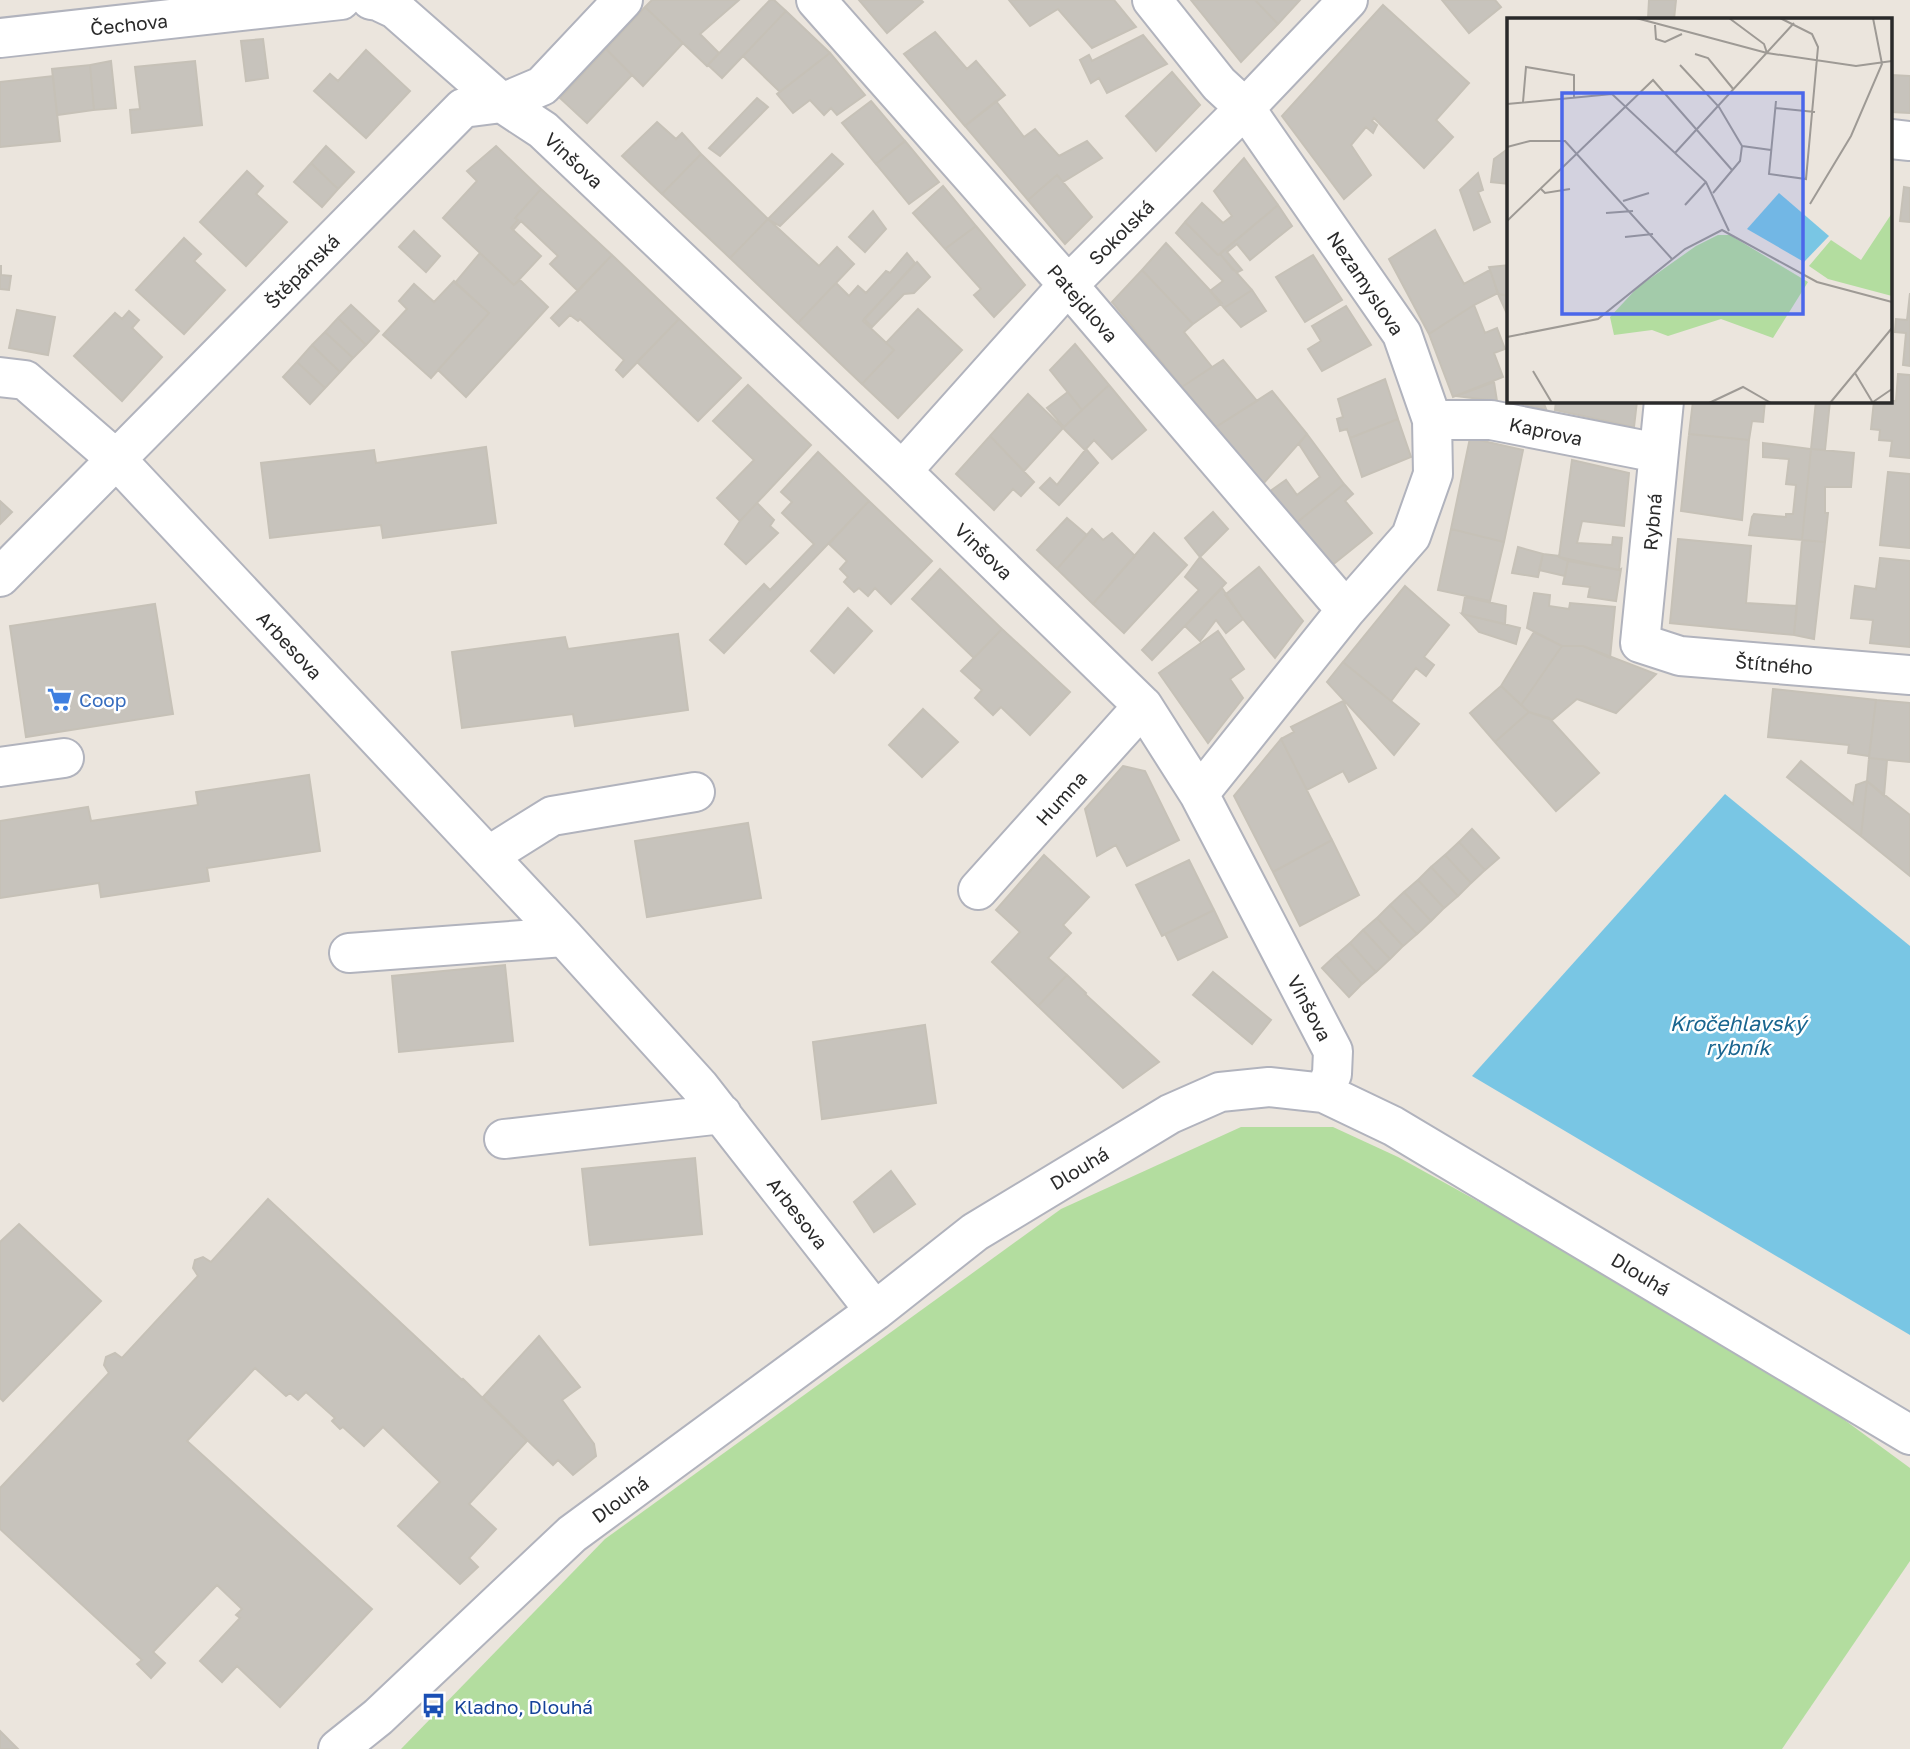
<svg xmlns="http://www.w3.org/2000/svg" width="1910" height="1749" font-family="'Golos Text',sans-serif">
  <style>
    .green { fill: #b3dd9f }
    .water { fill: #79c6e4 }
    .building { fill: #c7c3bc; stroke: #c6c1b7; stroke-width: 2 }
    .lines { fill: none; stroke-linecap: round; stroke-linejoin: round }
    .minor-casing { stroke: #b1b3bd; stroke-width: 42 }
    .minor { stroke: #fff; stroke-width: 38 }
    .labels { text-anchor: middle; dominant-baseline: central; stroke-width: 5; stroke-linejoin: round; paint-order: stroke }
    .street-label { font-size: 19px; fill: #2a2a2a; stroke: #fff }
    .shop-label { font-size: 19px; fill: #366cbe; stroke: #fff; text-anchor: start }
    .transit-label { font-size: 19px; fill: #164399; stroke: #fff; text-anchor: start }
    .water-label { font-size: 21px; font-style: italic; fill: #19658f; stroke: #fff }
    .inset-road { fill: none; stroke: #9e9a95; stroke-width: 2 }
    .view { fill: #4b67ea; fill-opacity: 0.15; stroke: #4b67ea; stroke-width: 3.5 }
    .inset-edge { fill: none; stroke: #2a2a2a; stroke-width: 3.5 }
  </style>
  <rect width="100%" height="100%" fill="#ebe5dd"/>
  <path class="green" d="M 1241,1127 L 1333,1127 L 1398,1157 L 1756,1355 L 1910,1468 L 1910,1561 L 1782,1749 L 401,1749 L 605,1539 L 1061,1209 Z"/>
  <path class="water" d="M 1725,794 L 1910,946 L 1910,1335 L 1472,1076 Z"/>
  <path class="building" d="M 652,0 L 739,0 L 700,34 L 719,53 L 707,66 L 645,7 Z
    M 770,0 L 774,0 L 786,11 L 722,78 L 708,65 Z
    M 859,0 L 921,0 L 923,2 L 887,33 Z
    M 1009,0 L 1114,0 L 1136,27 L 1092,48 L 1058,9 L 1030,26 Z
    M 1191,0 L 1255,0 L 1278,24 L 1241,62 Z
    M 1255,0 L 1300,0 L 1278,24 Z
    M 1442,0 L 1495,0 L 1501,7 L 1469,33 Z
    M 1649,0 L 1676,0 L 1674,19 L 1648,19 Z
    M 1383,5 L 1469,83 L 1436,120 L 1453,137 L 1424,168 L 1374,118 L 1372,121 L 1377,125 L 1373,133 L 1366,127 L 1351,145 L 1371,175 L 1344,199 L 1282,116 Z
    M 645,7 L 683,43 L 643,86 L 606,49 Z
    M 786,11 L 830,53 L 780,92 L 743,56 Z
    M 935,32 L 967,69 L 976,61 L 1005,95 L 965,126 L 904,54 Z
    M 1143,35 L 1167,64 L 1107,93 L 1099,78 L 1091,83 L 1080,60 L 1089,55 L 1092,61 Z
    M 263,39 L 268,78 L 246,81 L 241,41 Z
    M 606,49 L 632,75 L 587,123 L 560,98 Z
    M 366,50 L 410,91 L 366,138 L 314,91 L 330,74 L 338,81 Z
    M 830,53 L 865,95 L 837,115 L 831,108 L 824,115 L 810,100 L 793,113 L 777,94 Z
    M 111,61 L 116,108 L 94,110 L 90,65 Z
    M 195,61 L 202,125 L 132,133 L 130,110 L 140,109 L 135,67 Z
    M 90,65 L 94,110 L 57,115 L 52,69 Z
    M 1172,72 L 1200,105 L 1156,151 L 1126,116 Z
    M 1891,75 L 1910,76 L 1910,113 L 1891,112 Z
    M 53,76 L 60,141 L 0,147 L 0,82 Z
    M 757,98 L 768,107 L 720,156 L 709,148 Z
    M 871,101 L 905,141 L 876,164 L 842,123 Z
    M 996,101 L 1024,137 L 1035,129 L 1059,156 L 1087,141 L 1102,158 L 1063,182 L 1057,175 L 1028,200 L 965,126 Z
    M 657,122 L 676,139 L 682,133 L 701,154 L 662,194 L 622,156 Z
    M 905,141 L 939,182 L 909,204 L 876,164 Z
    M 326,146 L 354,172 L 338,189 L 311,163 Z
    M 496,146 L 541,189 L 515,218 L 518,220 L 511,228 L 541,256 L 514,285 L 443,218 L 477,181 L 467,171 Z
    M 1509,148 L 1507,171 L 1509,171 L 1509,184 L 1491,182 L 1494,159 Z
    M 701,154 L 768,219 L 730,258 L 662,194 Z
    M 832,154 L 843,164 L 780,226 L 768,219 Z
    M 1244,158 L 1278,205 L 1218,255 L 1185,222 L 1202,203 L 1223,223 L 1232,216 L 1214,191 Z
    M 311,163 L 338,189 L 322,207 L 294,182 Z
    M 247,171 L 263,186 L 256,194 L 287,222 L 246,266 L 200,222 Z
    M 1478,173 L 1483,190 L 1478,192 L 1490,222 L 1474,230 L 1460,190 Z
    M 1057,175 L 1092,217 L 1065,244 L 1028,200 Z
    M 943,186 L 976,226 L 945,249 L 913,213 Z
    M 1904,187 L 1910,188 L 1910,222 L 1900,221 Z
    M 541,189 L 612,255 L 578,291 L 550,264 L 558,256 L 521,221 L 513,230 L 511,228 L 518,220 L 515,218 Z
    M 1278,205 L 1292,226 L 1250,260 L 1237,244 L 1227,252 L 1242,270 L 1238,272 L 1233,270 L 1220,254 Z
    M 873,211 L 886,229 L 865,252 L 849,237 Z
    M 768,219 L 819,266 L 837,247 L 854,264 L 798,323 L 730,258 Z
    M 1185,222 L 1218,255 L 1220,254 L 1252,290 L 1224,308 L 1210,291 L 1223,281 L 1176,233 Z
    M 976,226 L 1025,285 L 994,317 L 974,295 L 981,289 L 945,249 Z
    M 1435,230 L 1464,284 L 1490,270 L 1498,293 L 1474,305 L 1429,334 L 1389,259 Z
    M 414,231 L 440,256 L 426,272 L 399,247 Z
    M 184,238 L 201,254 L 194,261 L 225,290 L 184,334 L 136,290 Z
    M 1166,243 L 1222,303 L 1193,324 L 1142,270 Z
    M 480,253 L 514,285 L 520,280 L 548,307 L 466,397 L 438,370 L 489,313 L 455,283 Z
    M 907,253 L 915,263 L 863,321 L 894,350 L 862,384 L 798,323 L 836,283 L 849,296 L 858,286 L 866,293 L 886,271 L 890,273 Z
    M 612,255 L 679,319 L 623,377 L 616,370 L 624,360 L 580,319 L 578,321 L 570,315 L 559,326 L 551,318 Z
    M 1313,255 L 1342,300 L 1305,322 L 1276,277 Z
    M 917,262 L 930,277 L 914,293 L 904,294 L 872,327 L 864,319 Z
    M 1509,265 L 1509,296 L 1498,294 L 1489,267 Z
    M 0,266 L 1,266 L 1,275 L 11,276 L 9,290 L 0,289 Z
    M 1142,270 L 1193,324 L 1184,332 L 1212,367 L 1182,387 L 1112,302 Z
    M 454,281 L 489,313 L 431,378 L 383,335 L 407,309 L 399,301 L 414,284 L 434,302 Z
    M 1252,290 L 1266,311 L 1241,327 L 1224,308 Z
    M 1910,293 L 1910,366 L 1903,365 L 1906,333 L 1895,332 L 1896,319 L 1907,320 Z
    M 1498,294 L 1509,296 L 1509,318 Z
    M 351,305 L 379,331 L 366,345 L 338,318 Z
    M 1474,305 L 1485,333 L 1497,328 L 1505,349 L 1494,353 L 1503,377 L 1453,397 L 1429,334 Z
    M 1346,306 L 1371,345 L 1322,371 L 1308,349 L 1321,341 L 1312,326 Z
    M 918,309 L 962,350 L 898,418 L 862,384 L 894,350 L 886,343 Z
    M 17,310 L 55,317 L 48,355 L 9,348 Z
    M 129,311 L 139,320 L 132,328 L 162,357 L 122,401 L 74,356 L 115,313 L 122,319 Z
    M 338,318 L 366,345 L 353,358 L 325,332 Z
    M 679,319 L 741,378 L 698,421 L 637,362 Z
    M 325,332 L 353,358 L 340,372 L 312,345 Z
    M 1075,344 L 1109,385 L 1082,410 L 1050,370 Z
    M 312,345 L 340,372 L 325,388 L 297,362 Z
    M 1223,360 L 1257,401 L 1216,427 L 1182,387 Z
    M 297,362 L 325,388 L 310,404 L 283,377 Z
    M 1898,374 L 1910,375 L 1910,458 L 1890,456 L 1892,441 L 1879,440 L 1880,430 L 1871,429 L 1874,401 L 1896,401 Z
    M 1385,379 L 1398,419 L 1350,438 L 1347,429 L 1340,431 L 1337,419 L 1343,417 L 1338,399 Z
    M 1494,382 L 1497,401 L 1456,396 Z
    M 748,385 L 811,445 L 740,521 L 717,498 L 754,460 L 713,421 Z
    M 1109,385 L 1146,430 L 1112,459 L 1094,440 L 1085,450 L 1063,428 Z
    M 1272,391 L 1307,434 L 1263,484 L 1216,427 Z
    M 1068,392 L 1082,410 L 1064,427 L 1047,408 Z
    M 1028,394 L 1063,428 L 1024,471 L 990,436 Z
    M 1521,401 L 1543,401 L 1546,409 L 1522,404 Z
    M 1556,401 L 1637,401 L 1634,427 L 1555,410 Z
    M 1693,401 L 1765,401 L 1763,422 L 1752,421 L 1749,440 L 1689,434 Z
    M 1816,401 L 1830,401 L 1825,450 L 1811,449 Z
    M 1398,419 L 1411,457 L 1362,477 L 1350,438 Z
    M 1307,434 L 1344,484 L 1295,524 L 1269,492 L 1286,480 L 1297,495 L 1320,477 L 1299,444 Z
    M 1689,434 L 1749,440 L 1742,520 L 1681,511 Z
    M 990,436 L 1034,482 L 1021,496 L 1013,489 L 994,510 L 956,474 Z
    M 1470,438 L 1523,450 L 1504,542 L 1451,529 Z
    M 1763,443 L 1811,449 L 1802,540 L 1749,535 L 1752,517 L 1754,514 L 1786,517 L 1786,514 L 1793,514 L 1796,485 L 1786,484 L 1789,459 L 1763,457 Z
    M 486,447 L 496,523 L 383,538 L 381,525 L 270,538 L 261,463 L 374,450 L 376,463 Z
    M 1086,449 L 1098,463 L 1059,505 L 1040,488 L 1050,478 L 1057,485 Z
    M 1811,449 L 1854,453 L 1851,487 L 1825,487 L 1825,513 L 1828,513 L 1825,542 L 1802,540 Z
    M 818,452 L 869,501 L 724,653 L 710,640 L 764,584 L 770,590 L 814,544 L 782,513 L 792,502 L 781,492 Z
    M 1572,460 L 1629,473 L 1624,526 L 1582,521 L 1577,543 L 1612,545 L 1613,537 L 1622,538 L 1619,570 L 1559,557 Z
    M 1888,472 L 1910,474 L 1910,548 L 1880,545 Z
    M 1344,484 L 1353,494 L 1345,501 L 1372,533 L 1331,566 L 1295,524 Z
    M 0,501 L 12,512 L 0,524 Z
    M 869,501 L 932,561 L 891,604 L 875,588 L 868,596 L 859,588 L 854,592 L 844,582 L 848,577 L 840,569 L 847,561 L 829,544 Z
    M 757,503 L 774,520 L 770,526 L 778,533 L 746,564 L 725,544 L 740,521 Z
    M 1213,512 L 1228,529 L 1200,557 L 1185,538 Z
    M 1067,518 L 1087,535 L 1057,569 L 1037,550 Z
    M 1092,529 L 1103,540 L 1112,533 L 1135,556 L 1093,604 L 1057,569 Z
    M 1451,529 L 1504,542 L 1490,601 L 1438,590 Z
    M 1154,533 L 1187,565 L 1124,633 L 1093,604 Z
    M 1678,539 L 1751,546 L 1746,603 L 1797,606 L 1794,635 L 1670,623 Z
    M 1802,540 L 1825,542 L 1814,639 L 1794,635 Z
    M 1518,547 L 1543,554 L 1538,577 L 1512,573 Z
    M 1543,554 L 1559,556 L 1559,557 L 1568,561 L 1565,576 L 1539,570 Z
    M 1200,557 L 1226,583 L 1152,660 L 1142,650 L 1199,590 L 1185,577 Z
    M 1880,558 L 1910,561 L 1910,647 L 1870,643 L 1873,620 L 1851,618 L 1855,586 L 1876,589 Z
    M 1568,561 L 1619,570 L 1621,569 L 1616,601 L 1588,597 L 1590,587 L 1563,584 Z
    M 1259,567 L 1303,621 L 1275,658 L 1243,619 L 1225,595 Z
    M 940,569 L 1002,629 L 974,658 L 912,599 Z
    M 1405,586 L 1449,625 L 1424,657 L 1434,665 L 1426,676 L 1416,668 L 1391,701 L 1343,662 Z
    M 1222,588 L 1243,619 L 1226,633 L 1216,620 L 1200,641 L 1185,626 Z
    M 1534,593 L 1550,595 L 1549,606 L 1569,609 L 1570,603 L 1615,607 L 1610,658 L 1583,646 L 1562,646 L 1527,628 Z
    M 1465,597 L 1506,606 L 1505,624 L 1462,614 Z
    M 155,604 L 173,714 L 26,737 L 10,626 Z
    M 848,608 L 872,631 L 834,673 L 811,651 Z
    M 1462,614 L 1520,628 L 1516,644 L 1479,632 Z
    M 1002,629 L 1070,692 L 1030,735 L 1001,707 L 993,715 L 975,698 L 982,690 L 961,671 Z
    M 1218,631 L 1244,669 L 1230,679 L 1243,698 L 1208,743 L 1159,673 Z
    M 1534,632 L 1562,646 L 1521,705 L 1501,686 Z
    M 678,634 L 688,710 L 575,726 L 573,714 L 462,728 L 452,652 L 565,637 L 568,649 Z
    M 1562,646 L 1583,646 L 1656,674 L 1616,713 L 1577,699 L 1552,720 L 1529,712 L 1521,705 Z
    M 1343,662 L 1419,724 L 1394,755 L 1327,682 Z
    M 1501,686 L 1529,712 L 1495,742 L 1470,713 Z
    M 1773,689 L 1876,700 L 1869,756 L 1848,753 L 1849,745 L 1768,737 Z
    M 1876,700 L 1910,703 L 1910,762 L 1869,758 Z
    M 1343,701 L 1376,768 L 1349,782 L 1343,771 L 1307,790 L 1281,739 L 1294,732 L 1291,727 Z
    M 923,709 L 958,742 L 922,777 L 889,745 Z
    M 1529,712 L 1549,718 L 1599,773 L 1556,811 L 1495,742 Z
    M 1281,739 L 1332,840 L 1273,872 L 1234,796 Z
    M 1869,758 L 1887,760 L 1884,796 L 1867,781 Z
    M 1801,761 L 1853,804 L 1856,785 L 1867,781 L 1861,836 L 1787,777 Z
    M 1123,766 L 1145,771 L 1179,840 L 1127,866 L 1116,845 L 1097,856 L 1085,809 Z
    M 309,775 L 320,851 L 207,868 L 209,881 L 101,897 L 99,883 L 0,898 L 0,821 L 88,807 L 91,821 L 198,805 L 196,792 Z
    M 1867,781 L 1910,815 L 1910,876 L 1861,836 Z
    M 748,823 L 761,898 L 647,917 L 635,841 Z
    M 1472,829 L 1499,858 L 1485,870 L 1459,842 Z
    M 1332,840 L 1359,895 L 1300,926 L 1273,872 Z
    M 1459,842 L 1485,870 L 1471,883 L 1445,855 Z
    M 1044,855 L 1089,897 L 1063,925 L 1071,933 L 1048,958 L 1067,975 L 1038,1006 L 992,962 L 1020,932 L 996,910 Z
    M 1445,855 L 1471,883 L 1458,896 L 1431,867 Z
    M 1189,860 L 1214,910 L 1162,936 L 1136,885 Z
    M 1431,867 L 1458,896 L 1444,908 L 1418,880 Z
    M 1418,880 L 1444,908 L 1431,921 L 1404,892 Z
    M 1404,892 L 1431,921 L 1417,934 L 1390,905 Z
    M 1390,905 L 1417,934 L 1403,946 L 1377,918 Z
    M 1214,910 L 1227,937 L 1178,960 L 1165,934 Z
    M 1377,918 L 1403,946 L 1390,959 L 1363,930 Z
    M 1363,930 L 1390,959 L 1376,972 L 1350,943 Z
    M 1350,943 L 1376,972 L 1362,984 L 1336,955 Z
    M 1336,955 L 1362,984 L 1349,997 L 1322,968 Z
    M 505,965 L 513,1041 L 399,1052 L 392,976 Z
    M 1213,972 L 1271,1020 L 1252,1044 L 1193,995 Z
    M 1067,975 L 1086,993 L 1085,994 L 1159,1062 L 1123,1088 L 1038,1006 Z
    M 925,1025 L 936,1103 L 822,1119 L 813,1042 Z
    M 695,1158 L 702,1234 L 590,1245 L 582,1169 Z
    M 891,1171 L 915,1204 L 874,1232 L 854,1202 Z
    M 268,1199 L 462,1380 L 463,1379 L 527,1441 L 469,1504 L 496,1529 L 469,1558 L 478,1567 L 460,1584 L 398,1526 L 440,1482 L 383,1427 L 364,1446 L 343,1427 L 340,1429 L 332,1421 L 335,1418 L 306,1392 L 298,1400 L 290,1393 L 286,1396 L 255,1368 L 187,1441 L 372,1609 L 280,1707 L 237,1666 L 222,1682 L 200,1661 L 240,1618 L 236,1615 L 242,1609 L 217,1585 L 153,1652 L 165,1663 L 151,1678 L 137,1664 L 142,1660 L 0,1529 L 0,1488 L 109,1373 L 104,1365 L 106,1357 L 115,1353 L 122,1358 L 198,1276 L 193,1268 L 195,1260 L 203,1257 L 211,1262 Z
    M 19,1224 L 101,1301 L 3,1401 L 0,1398 L 0,1242 Z
    M 539,1336 L 580,1387 L 562,1400 L 594,1444 L 596,1456 L 573,1475 L 558,1460 L 553,1465 L 483,1397 Z
    M 0,1731 L 18,1749 L 0,1749 Z"/>
  <g class="lines">
    <defs>
      <path id="minor" d="M 371,0 L 378,1 L 395,9 L 502,103 L 543,130 L 902,471 L 1143,706 L 1199,794 L 1333,1051 L 1332,1074 L 1324,1093
        M 816,0 L 1068,285 L 1346,610
        M 1152,0 L 1219,84 L 1245,108 L 1402,334 L 1432,420 L 1433,474 L 1411,536 L 1346,610 L 1199,794
        M 0,38 L 341,0
        M 1891,139 L 1910,141
        M 0,377 L 25,380 L 116,459 L 564,937 L 699,1086 L 875,1311
        M 1664,401 L 1640,643 L 1680,656 L 1910,675
        M 1432,420 L 1491,420 L 1658,453
        M 902,471 L 1068,285 L 1245,108 L 1348,0
        M 0,577 L 463,108 L 502,103 L 542,86 L 623,0
        M 0,767 L 64,758
        M 488,856 L 552,816 L 695,792
        M 978,890 L 1143,706
        M 349,953 L 564,937
        M 504,1139 L 722,1114
        M 338,1749 L 378,1717 L 572,1534 L 875,1311 L 975,1232 L 1170,1114 L 1220,1092 L 1269,1087 L 1324,1093 L 1393,1126 L 1910,1435"/>
    </defs>
    <use href="#minor" class="minor-casing"/>
    <use href="#minor" class="minor"/>
  </g>
  <defs>
    <symbol id="supermarket-bare" viewBox="-9 -9 18 18"><path d="M-6-5.5h2.5l.6 2H6L4.5 2H-2.5L-4.4-4H-6ZM-1.5 3.2a1.3 1.3 0 1 0 .1 0ZM3 3.2a1.3 1.3 0 1 0 .1 0Z" fill="#3f7fe0" stroke="#fff" stroke-width="2.5" paint-order="stroke"/></symbol>
    <symbol id="bus-bare" viewBox="-9 -9 18 18"><path d="M-5-6H5V4H4V6H2V4H-2V6H-4V4H-5ZM-3.5-4V0h7V-4ZM-3.5 1.2v1.5H-2V1.2ZM2 1.2v1.5H3.5V1.2Z" fill="#1a4fb4" stroke="#fff" stroke-width="2.5" paint-order="stroke"/></symbol>
  </defs>
  <g fill-rule="evenodd">
    <use href="#supermarket-bare" x="42" y="682" width="35" height="35"/>
    <use href="#bus-bare" x="416" y="1688" width="35" height="35"/>
  </g>
  <g class="labels">
    <g class="street-label">
      <text transform="translate(129 24) rotate(-6)">Čechova</text>
      <text transform="translate(574 160) rotate(43)">Vinšova</text>
      <text transform="translate(1121 232) rotate(-45)">Sokolská</text>
      <text transform="translate(302 271) rotate(-45)">Štěpánská</text>
      <text transform="translate(1366 283) rotate(56)">Nezamyslova</text>
      <text transform="translate(1083 303) rotate(49)">Patejdlova</text>
      <text transform="translate(1546 431) rotate(12)">Kaprova</text>
      <text transform="translate(1652 522) rotate(-85)">Rybná</text>
      <text transform="translate(984 551) rotate(44)">Vinšova</text>
      <text transform="translate(290 645) rotate(47)">Arbesova</text>
      <text transform="translate(1774 664) rotate(5)">Štítného</text>
      <text transform="translate(1061 798) rotate(-48)">Humna</text>
      <text transform="translate(1310 1008) rotate(62)">Vinšova</text>
      <text transform="translate(1079 1168) rotate(-31)">Dlouhá</text>
      <text transform="translate(798 1213) rotate(52)">Arbesova</text>
      <text transform="translate(1641 1274) rotate(31)">Dlouhá</text>
      <text transform="translate(620 1499) rotate(-36)">Dlouhá</text>
    </g>
    <g class="shop-label">
      <text x="79" y="699">Coop</text>
    </g>
    <g class="transit-label">
      <text x="454" y="1706">Kladno, Dlouhá</text>
    </g>
    <g class="water-label">
      <text x="1738" y="1023">Kročehlavský<tspan x="1738" dy="24">rybník</tspan></text>
    </g>
  </g>
  <g transform="translate(1507 18)">
    <rect width="385" height="385" fill="#ebe5dd"/>
    <path d="M 385,195 L 385,278 L 321,261 L 302,248 L 324,222 L 354,242 ZM 211,217 L 223,217 L 301,264 L 266,320 L 214,301 L 161,318 L 145,312 L 107,317 L 103,299 L 131,269 L 189,228 Z" fill="#b3dd9f"/>
    <path d="M 272,175 L 322,218 L 297,244 L 240,211 Z" fill="#79c6e4"/>
    <path class="inset-road" d="M 129,0 L 260,35 L 349,48 L 385,43M 222,0 L 257,26 L 260,35M 148,7 L 149,21 L 158,24 L 175,16M 188,36 L 201,40 L 227,72M 173,47 L 212,89 L 235,128 L 233,143 L 206,175M 269,83 L 262,156 L 299,161 L 311,29 L 305,16 L 273,0M 16,84 L 19,49 L 67,57 L 67,79M 0,86 L 105,76 L 199,164 L 222,213M 268,90 L 308,94M 235,128 L 264,132M 0,129 L 23,123 L 58,123 L 165,241M 168,135 L 287,5M 33,170 L 38,175 L 63,171M 116,183 L 142,175M 303,186 L 344,118 L 375,46 L 366,0M 178,187 L 199,164M 99,195 L 126,193M 0,203 L 146,62 L 225,152M 118,219 L 146,216M 0,319 L 91,301 L 178,231 L 215,212 L 310,264 L 385,284M 26,353 L 45,385M 348,355 L 366,385M 366,384 L 385,371M 202,385 L 236,369 L 264,385M 323,385 L 385,310"/>
    <path class="view" d="M 55,75 L 296,75 L 296,296 L 55,296 Z"/>
    <rect width="385" height="385" class="inset-edge"/>
  </g>
</svg>
